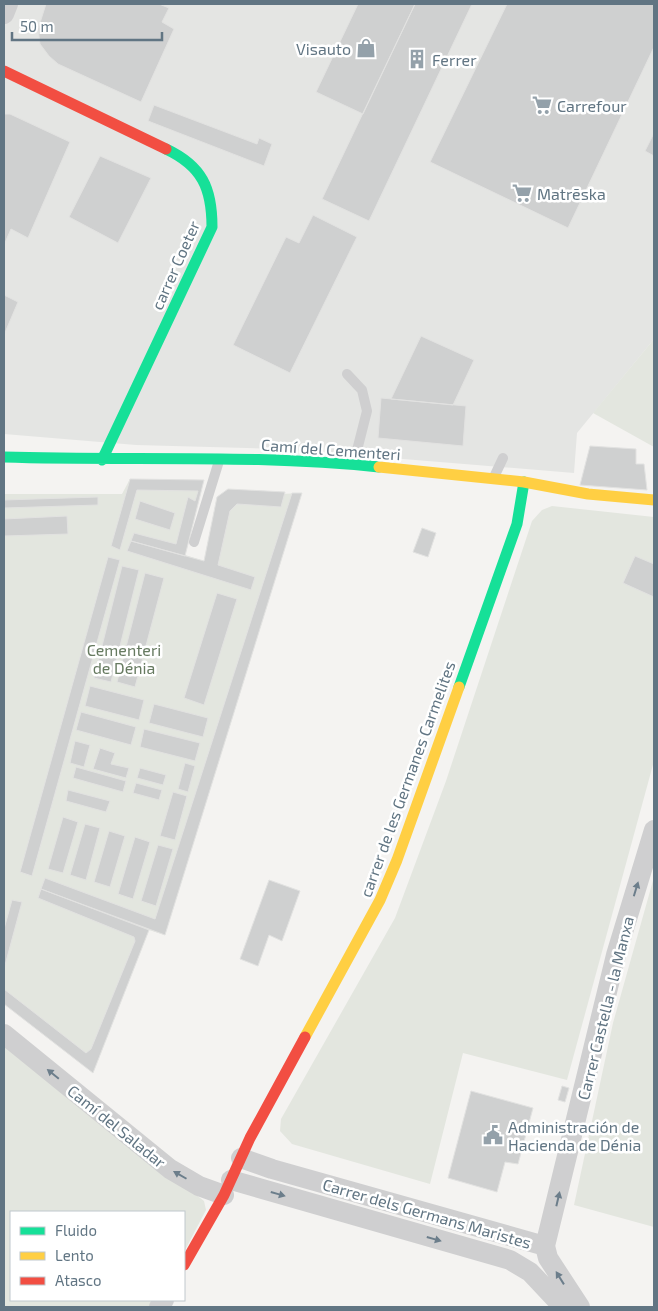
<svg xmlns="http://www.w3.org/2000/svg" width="658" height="1311" font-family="'Exo 2',sans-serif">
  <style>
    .built { fill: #e4e5e3 }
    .green { fill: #e3e6df }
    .building { fill: #cfd0d0; stroke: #e2e2e1 }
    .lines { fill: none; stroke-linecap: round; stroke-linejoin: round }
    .lane { stroke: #cfcfd0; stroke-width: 10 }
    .street { stroke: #cfcfd0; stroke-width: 20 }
    .fast { stroke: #16e098; stroke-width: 11 }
    .slow { stroke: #ffcf43; stroke-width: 11 }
    .jam { stroke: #f24e42; stroke-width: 11 }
    .oneway { fill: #6c7e8b }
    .labels { text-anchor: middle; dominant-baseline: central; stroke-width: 5; stroke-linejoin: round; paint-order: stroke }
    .poi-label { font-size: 16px; fill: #617583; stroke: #fff; text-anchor: start }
    .street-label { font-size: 16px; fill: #617583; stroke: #fff }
    .park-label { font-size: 16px; fill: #667a60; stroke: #fff }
  </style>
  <rect width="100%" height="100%" fill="#f4f3f1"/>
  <path class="built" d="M 4,4 L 654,4 L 654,339 L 577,433 L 574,473 L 281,449 L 136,445 L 4,434 Z"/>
  <path class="green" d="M 654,339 L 654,447 L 593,413 Z
    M 130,479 L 204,480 L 185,555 L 204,561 L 217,497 L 302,493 L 165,935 L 149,930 L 93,1073 L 4,1004 L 4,494 L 122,494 Z
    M 552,506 L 654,517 L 654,761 L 567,1080 L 463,1053 L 430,1184 L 292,1144 L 280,1131 L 281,1119 L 395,918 L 446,781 L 532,521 L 542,510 Z
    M 654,877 L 654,1227 L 574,1205 L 613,1023 Z
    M 4,1042 L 204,1201 L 206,1210 L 184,1252 L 184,1212 L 11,1212 L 11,1300 L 158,1300 L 154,1307 L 4,1307 Z"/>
  <path class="building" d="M 46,4 L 159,4 L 169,8 L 162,22 L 174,29 L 141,102 L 58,64 L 49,56 L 40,44 L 38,29 Z
    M 358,4 L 415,4 L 363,114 L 316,92 Z
    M 415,4 L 472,4 L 369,221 L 322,199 Z
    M 507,4 L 654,4 L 654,47 L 568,228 L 430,162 Z
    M 154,105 L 257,144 L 259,138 L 272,144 L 264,166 L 148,121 Z
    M 4,114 L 10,114 L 70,142 L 28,238 L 11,229 L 4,245 Z
    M 654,133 L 654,156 L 645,151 Z
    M 100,156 L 151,178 L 118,243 L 69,217 Z
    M 313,215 L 357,237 L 290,373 L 233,345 L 286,237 L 299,243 Z
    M 4,295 L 18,302 L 4,335 Z
    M 421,336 L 474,360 L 453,405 L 391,399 Z
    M 381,398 L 466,406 L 463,446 L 378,438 Z
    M 590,446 L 636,449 L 636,464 L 644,464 L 647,490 L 580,485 Z
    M 130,479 L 204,480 L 185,556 L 131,541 L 134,533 L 176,544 L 188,497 L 195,501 L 198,491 L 137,490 L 120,550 L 111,546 Z
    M 228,489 L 285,492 L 281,507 L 237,504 L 230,511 L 218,565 L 255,577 L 251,590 L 127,551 L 131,541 L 204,561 L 217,497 Z
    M 292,493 L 302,493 L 165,935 L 41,889 L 45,878 L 155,919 Z
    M 98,497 L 98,505 L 4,508 L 4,500 Z
    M 140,501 L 175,513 L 170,530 L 135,519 Z
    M 67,516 L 68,534 L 4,536 L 4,519 Z
    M 422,528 L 436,533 L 428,557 L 413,552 Z
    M 635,556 L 654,564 L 654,597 L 623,583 Z
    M 108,557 L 120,560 L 32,876 L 20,872 Z
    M 122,566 L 139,570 L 111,682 L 94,678 Z
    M 145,573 L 164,578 L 135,687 L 117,682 Z
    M 217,593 L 237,599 L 204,705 L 184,698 Z
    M 90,686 L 144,700 L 139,720 L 85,706 Z
    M 154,704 L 208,718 L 203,737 L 149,723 Z
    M 81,712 L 136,727 L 131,745 L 76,730 Z
    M 144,729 L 200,743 L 195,761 L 140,747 Z
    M 75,741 L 90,745 L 84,767 L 70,763 Z
    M 100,748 L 115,753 L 111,764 L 129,768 L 126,778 L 93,769 Z
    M 185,763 L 195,766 L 188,792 L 178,789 Z
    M 76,767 L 126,781 L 123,792 L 73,778 Z
    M 140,768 L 166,775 L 163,785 L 137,778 Z
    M 136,783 L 162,790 L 159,800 L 133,793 Z
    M 68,790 L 110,801 L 106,812 L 66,801 Z
    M 173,792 L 187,796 L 175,840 L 160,836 Z
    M 63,817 L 78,822 L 63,873 L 48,869 Z
    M 85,824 L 100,828 L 86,880 L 70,875 Z
    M 109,831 L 125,836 L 110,887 L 94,882 Z
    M 135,837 L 150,842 L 133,899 L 118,894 Z
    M 158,845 L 173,849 L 156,906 L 141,901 Z
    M 269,880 L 300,891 L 282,941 L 269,935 L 258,966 L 240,959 Z
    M 41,889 L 149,930 L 93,1073 L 4,1004 L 4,989 L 86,1053 L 91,1049 L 135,941 L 134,937 L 38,898 Z
    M 12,900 L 22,902 L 4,969 L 4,929 Z
    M 562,1086 L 569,1088 L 565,1102 L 558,1100 Z
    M 471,1091 L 533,1108 L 518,1164 L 505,1162 L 497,1192 L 448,1178 Z"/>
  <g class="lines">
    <path class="lane" d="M 347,374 L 362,390 L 367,411 L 354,462
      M 494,477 L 503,458
      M 194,542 L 219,461"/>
    <path class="street" d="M 4,14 L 8,4
      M 4,1034 L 170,1169 L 199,1186 L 224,1195
      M 241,1158 L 272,1169 L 545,1246
      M 231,1180 L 510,1260 L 530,1272 L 563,1307
      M 159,1307 L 164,1300
      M 580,1307 L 548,1258 L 545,1246 L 616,955 L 654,830"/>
    <path class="fast" d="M 4,457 C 129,461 255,454 379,467
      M 102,460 L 212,227 C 212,188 202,166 166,149
      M 459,687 L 517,524 L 524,482"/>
    <path class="slow" d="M 379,467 L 524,482 L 588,494 L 654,500
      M 305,1037 L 380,900 L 397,860 L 459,687"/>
    <path class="jam" d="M 4,71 L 166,149
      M 184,1265 L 224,1195 L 250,1138 L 305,1037"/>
  </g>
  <defs><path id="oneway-solid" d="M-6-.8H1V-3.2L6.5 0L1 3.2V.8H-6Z" transform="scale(1.25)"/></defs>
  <g class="oneway">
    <use href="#oneway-solid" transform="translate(636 889) rotate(-73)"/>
    <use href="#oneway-solid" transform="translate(53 1074) rotate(-141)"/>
    <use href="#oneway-solid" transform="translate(180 1175) rotate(-150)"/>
    <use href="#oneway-solid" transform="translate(278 1194) rotate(16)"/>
    <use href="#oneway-solid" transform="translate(558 1199) rotate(-77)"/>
    <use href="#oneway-solid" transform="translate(434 1239) rotate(16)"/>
    <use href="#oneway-solid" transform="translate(560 1278) rotate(-122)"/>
  </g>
  <defs>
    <symbol id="shop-bare" viewBox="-9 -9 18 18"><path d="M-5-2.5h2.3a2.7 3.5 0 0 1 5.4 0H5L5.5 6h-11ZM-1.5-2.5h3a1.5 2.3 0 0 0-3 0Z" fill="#94a1aa" stroke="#fff" stroke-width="2.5" paint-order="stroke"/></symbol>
    <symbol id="building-bare" viewBox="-9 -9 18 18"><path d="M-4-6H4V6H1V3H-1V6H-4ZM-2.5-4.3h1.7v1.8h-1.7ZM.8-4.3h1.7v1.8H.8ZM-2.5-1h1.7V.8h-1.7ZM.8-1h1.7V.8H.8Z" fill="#94a1aa" stroke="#fff" stroke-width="2.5" paint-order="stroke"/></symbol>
    <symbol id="supermarket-bare" viewBox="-9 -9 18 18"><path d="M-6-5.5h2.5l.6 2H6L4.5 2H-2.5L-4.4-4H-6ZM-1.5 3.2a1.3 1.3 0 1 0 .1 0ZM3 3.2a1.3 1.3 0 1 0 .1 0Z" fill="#94a1aa" stroke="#fff" stroke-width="2.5" paint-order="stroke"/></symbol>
    <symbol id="civic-bare" viewBox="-9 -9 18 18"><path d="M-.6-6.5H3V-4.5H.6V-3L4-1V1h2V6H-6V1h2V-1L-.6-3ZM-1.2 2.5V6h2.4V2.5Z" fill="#94a1aa" stroke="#fff" stroke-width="2.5" paint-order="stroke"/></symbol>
  </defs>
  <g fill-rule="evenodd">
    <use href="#shop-bare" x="352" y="34" width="28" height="28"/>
    <use href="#building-bare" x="403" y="45" width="28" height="28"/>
    <use href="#supermarket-bare" x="528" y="91" width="28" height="28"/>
    <use href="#supermarket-bare" x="508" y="179" width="28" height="28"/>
    <use href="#civic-bare" x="479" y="1121" width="28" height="28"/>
  </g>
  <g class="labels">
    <g class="poi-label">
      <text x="351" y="48" text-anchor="end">Visauto</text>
      <text x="432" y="59">Ferrer</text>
      <text x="557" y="105">Carrefour</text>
      <text x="537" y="193">Matrēska</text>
      <text x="508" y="1126">Administración de<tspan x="508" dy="18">Hacienda de Dénia</tspan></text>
    </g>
    <g class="street-label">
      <text transform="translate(175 265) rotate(-66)">carrer Coeter</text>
      <text transform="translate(331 449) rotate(4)">Camí del Cementeri</text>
      <text transform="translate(407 779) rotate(-70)">carrer de les Germanes Carmelites</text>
      <text transform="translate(605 1008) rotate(-76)">Carrer Castella - la Manxa</text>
      <text transform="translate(117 1126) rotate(39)">Camí del Saladar</text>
      <text transform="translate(427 1213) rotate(16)">Carrer dels Germans Maristes</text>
    </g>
    <g class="park-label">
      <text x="124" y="649">Cementeri<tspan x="124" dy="18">de Dénia</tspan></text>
    </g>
  </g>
  <rect width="658" height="1311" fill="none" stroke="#617583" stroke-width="10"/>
  <rect x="10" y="1211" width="175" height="90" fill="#ffffff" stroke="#c0c8cd"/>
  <rect x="20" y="1227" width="25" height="8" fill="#16e098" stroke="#c0c8cd"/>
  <text x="55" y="1236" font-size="15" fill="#617583">Fluido</text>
  <rect x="20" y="1252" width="25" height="8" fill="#ffcf43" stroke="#c0c8cd"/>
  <text x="55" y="1261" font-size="15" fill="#617583">Lento</text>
  <rect x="20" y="1277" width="25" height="8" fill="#f24e42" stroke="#c0c8cd"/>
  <text x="55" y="1286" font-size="15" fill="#617583">Atasco</text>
  <path d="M12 32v8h150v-8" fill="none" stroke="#617583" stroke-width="2.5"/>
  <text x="20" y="32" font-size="15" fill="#617583" stroke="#ffffff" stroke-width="4" paint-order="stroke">50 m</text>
</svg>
